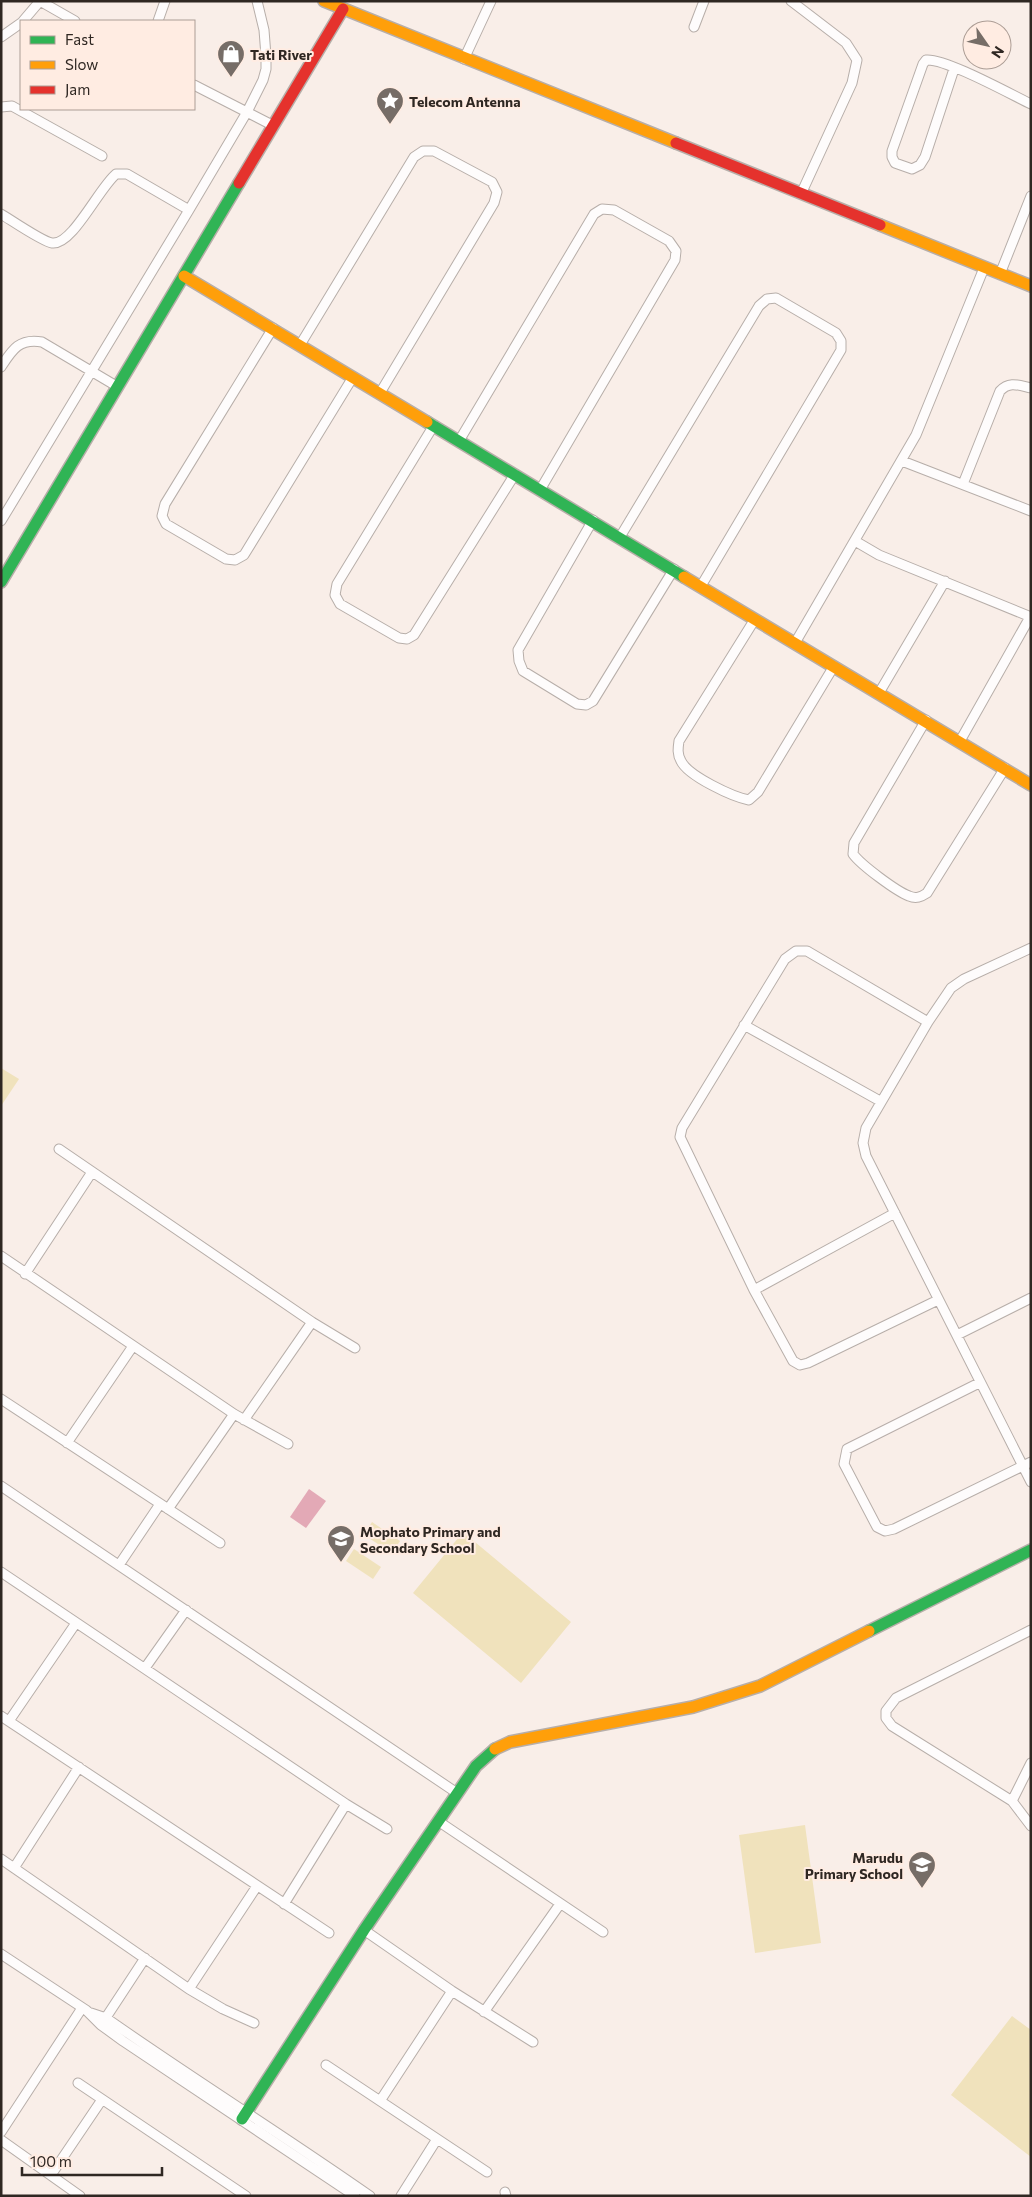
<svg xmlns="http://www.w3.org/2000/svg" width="1032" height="2197" font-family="Commissioner,sans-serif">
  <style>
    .green { fill: #f0e2bc }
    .water { fill: #e3a9b6 }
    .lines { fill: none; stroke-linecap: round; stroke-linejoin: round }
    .street-casing { stroke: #b7aea9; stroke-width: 11 }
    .fast-casing { stroke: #b7aea9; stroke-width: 14 }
    .slow-casing { stroke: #b7aea9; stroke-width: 14 }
    .jam-casing { stroke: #b7aea9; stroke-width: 14 }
    .street { stroke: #fefcfc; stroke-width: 9 }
    .fast { stroke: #30b455; stroke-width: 11 }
    .slow { stroke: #ff9f0a; stroke-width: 11 }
    .jam { stroke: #e5322d; stroke-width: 11 }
    .labels { text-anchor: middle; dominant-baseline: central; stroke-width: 4; stroke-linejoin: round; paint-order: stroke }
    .poi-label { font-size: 14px; font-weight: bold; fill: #2f2722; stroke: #ffece2; text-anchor: start }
  </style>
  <rect width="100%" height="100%" fill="#f9eee8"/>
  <path class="green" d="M 1,1068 L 19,1079 L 1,1106 Z
    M 372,1522 L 400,1541 L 392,1553 L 364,1535 Z
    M 463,1532 L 571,1622 L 521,1683 L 413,1593 Z
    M 354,1549 L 381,1567 L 373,1579 L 346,1561 Z
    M 805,1825 L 821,1943 L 755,1953 L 739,1835 Z
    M 1012,2016 L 1031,2030 L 1031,2157 L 951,2095 Z"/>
  <path class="water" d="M 309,1489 L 326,1501 L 306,1528 L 290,1517 Z"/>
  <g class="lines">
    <defs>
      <path id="street" d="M 791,1 L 846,43 L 857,60 L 852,83 L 801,194
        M 23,21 L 40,1 L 75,21
        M 158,21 L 165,1
        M 694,27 L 704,1
        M 1,37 L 21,23
        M 464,59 L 491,1
        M 954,69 L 925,157 L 920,165 L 912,169 L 895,163 L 892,157 L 892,151 L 923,64 L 926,60 C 945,58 1010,94 1031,104
        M 194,85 L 274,126
        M 1,107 L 12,106 L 102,156
        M 1,214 C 11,220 43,242 52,243 C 72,246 99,188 116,174 L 127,174 L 189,210
        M 1000,274 L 1031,196
        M 273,328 L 165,504 L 162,516 L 166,524 L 226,559 L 235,560 L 244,555 L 353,377
        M 300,345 L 414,157 L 423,151 L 434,151 L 492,182 L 497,192 L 494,203 L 380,393
        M 1,367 C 12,350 19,338 42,342 L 118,387
        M 434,425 L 337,584 L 335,595 L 340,604 L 399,638 L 407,639 L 414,635 L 515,474
        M 459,441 L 594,214 L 602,209 L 614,210 L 669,241 L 676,251 L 675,260 L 540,490
        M 902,461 L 1031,511
        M 963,484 L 1000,391 C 1009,381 1018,385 1031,388
        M 593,520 L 518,650 L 519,661 L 523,671 L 577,704 L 586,705 L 593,701 L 674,569
        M 1,521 L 189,210 L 247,112 L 263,80 L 266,69 L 266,56 L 264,30 L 257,1
        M 620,537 L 759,306 L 767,299 L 776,298 L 836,333 L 841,341 L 841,350 L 701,586
        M 855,541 L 879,555 L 1031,617
        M 755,619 L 679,741 C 678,748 677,754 681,761 C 688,776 733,797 749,800 L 758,792 L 834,666
        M 795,643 L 916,435 L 984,268
        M 879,693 L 945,581
        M 926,720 L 854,843 L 853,854 C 861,865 896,891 909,896 C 916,899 921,897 927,893 L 1005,768
        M 960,741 L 1030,617
        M 1031,948 L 964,979 L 951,988 L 928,1022 L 866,1128 L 863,1143 L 866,1156 L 1031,1482
        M 928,1022 L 807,951 L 796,951 L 785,959 L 682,1128 L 680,1137 L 754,1290 L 793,1361 L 800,1365 L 808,1363 L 938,1300
        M 744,1025 L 880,1101
        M 59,1149 L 312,1322 L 355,1348
        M 1,1256 L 234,1414 L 288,1444
        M 25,1274 L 92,1172
        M 754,1290 L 895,1213
        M 957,1335 L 1031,1298
        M 979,1383 L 847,1449 L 844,1464 L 877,1527 L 885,1531 L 894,1529 L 1031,1462
        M 1,1399 L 220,1543
        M 244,1420 L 312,1322
        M 67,1443 L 133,1346
        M 1,1486 L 457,1793
        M 168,1509 L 234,1414
        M 119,1565 L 160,1504
        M 1,1572 L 346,1804 L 387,1829
        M 145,1668 L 186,1610
        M 1,1716 L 329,1933
        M 9,1721 L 76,1623
        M 1031,1763 L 1012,1801 L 1031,1826
        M 1012,1801 L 892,1726 L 886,1718 L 886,1711 L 896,1698 L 1031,1630
        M 438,1821 L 603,1932
        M 1,1859 L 189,1989 L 223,2009 L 254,2023
        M 14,1868 L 79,1767
        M 284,1904 L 346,1804
        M 364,1930 L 452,1991 L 533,2042
        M 1,1954 L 86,2010 L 101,2025 L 123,2041 L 355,2196
        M 189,1989 L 257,1886
        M 484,2012 L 560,1904
        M 91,2013 L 106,2018 C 193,2079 283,2135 370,2196
        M 103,2022 L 145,1958
        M 326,2065 L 487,2172
        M 78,2083 L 246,2196
        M 380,2101 L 452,1991
        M 1,2132 L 82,2008
        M 1,2140 L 80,2196
        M 51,2175 L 101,2101
        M 505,2192 L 506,2196
        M 401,2196 L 437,2139"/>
      <path id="fast" d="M 427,422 L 684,577
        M 1,582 L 239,183
        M 869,1631 L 1031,1550
        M 242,2119 L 364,1930 L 476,1766 L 495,1749"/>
      <path id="slow" d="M 324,1 L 676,143
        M 880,225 L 1031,286
        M 184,276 L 427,422
        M 684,577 L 1031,785
        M 495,1749 L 510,1742 L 693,1707 L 760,1686 L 869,1631"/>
      <path id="jam" d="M 676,143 L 880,225
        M 239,183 L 343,9"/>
    </defs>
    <use href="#street" class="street-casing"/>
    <use href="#fast" class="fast-casing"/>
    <use href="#slow" class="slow-casing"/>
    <use href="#jam" class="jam-casing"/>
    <use href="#street" class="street"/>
    <use href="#fast" class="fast"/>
    <use href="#slow" class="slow"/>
    <use href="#jam" class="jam"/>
  </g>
  <defs>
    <symbol id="shop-pin" viewBox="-11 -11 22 30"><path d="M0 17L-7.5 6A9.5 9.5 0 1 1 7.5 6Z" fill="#766d67" stroke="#ffece2"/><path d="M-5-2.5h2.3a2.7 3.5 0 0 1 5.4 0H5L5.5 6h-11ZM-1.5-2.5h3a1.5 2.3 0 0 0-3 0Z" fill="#fff"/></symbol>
    <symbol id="sight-pin" viewBox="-11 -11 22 30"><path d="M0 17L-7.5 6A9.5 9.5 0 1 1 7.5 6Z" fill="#766d67" stroke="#ffece2"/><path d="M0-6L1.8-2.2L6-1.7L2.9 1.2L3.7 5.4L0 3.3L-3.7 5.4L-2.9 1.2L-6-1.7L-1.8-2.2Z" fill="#fff"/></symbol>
    <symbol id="school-pin" viewBox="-11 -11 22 30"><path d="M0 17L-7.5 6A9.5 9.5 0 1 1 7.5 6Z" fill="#766d67" stroke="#ffece2"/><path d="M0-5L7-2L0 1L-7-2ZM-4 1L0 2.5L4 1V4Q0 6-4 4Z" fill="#fff"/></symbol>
  </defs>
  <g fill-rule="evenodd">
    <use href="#shop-pin" x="215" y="38" width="32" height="43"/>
    <use href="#sight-pin" x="374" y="85" width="32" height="43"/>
    <use href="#school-pin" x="325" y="1523" width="32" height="43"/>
    <use href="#school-pin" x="906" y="1849" width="32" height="43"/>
  </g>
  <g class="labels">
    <g class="poi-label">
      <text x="250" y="54">Tati River</text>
      <text x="409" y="101">Telecom Antenna</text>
      <text x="360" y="1531">Mophato Primary and<tspan x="360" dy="16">Secondary School</tspan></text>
      <text x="903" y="1857" text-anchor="end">Marudu<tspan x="903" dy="16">Primary School</tspan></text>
    </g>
  </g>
  <rect width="1032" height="2197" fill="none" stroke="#2f2722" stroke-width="5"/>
  <rect x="20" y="20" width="175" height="90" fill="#ffece2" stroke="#ac9d95"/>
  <rect x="30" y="36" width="25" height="8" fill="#30b455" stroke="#ac9d95"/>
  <text x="65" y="45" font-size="15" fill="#2f2722">Fast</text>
  <rect x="30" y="61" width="25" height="8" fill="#ff9f0a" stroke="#ac9d95"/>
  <text x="65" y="70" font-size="15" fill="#2f2722">Slow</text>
  <rect x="30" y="86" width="25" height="8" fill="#e5322d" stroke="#ac9d95"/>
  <text x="65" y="95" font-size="15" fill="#2f2722">Jam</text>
  <g transform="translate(987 45) rotate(124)"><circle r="24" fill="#ffece2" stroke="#ac9d95"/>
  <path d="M0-4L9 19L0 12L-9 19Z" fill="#766d67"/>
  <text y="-8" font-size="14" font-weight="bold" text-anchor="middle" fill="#2f2722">N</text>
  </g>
  <path d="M22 2167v8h140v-8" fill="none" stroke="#2f2722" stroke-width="2.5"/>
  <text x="30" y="2167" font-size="15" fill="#2f2722" stroke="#ffece2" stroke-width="4" paint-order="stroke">100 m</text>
</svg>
